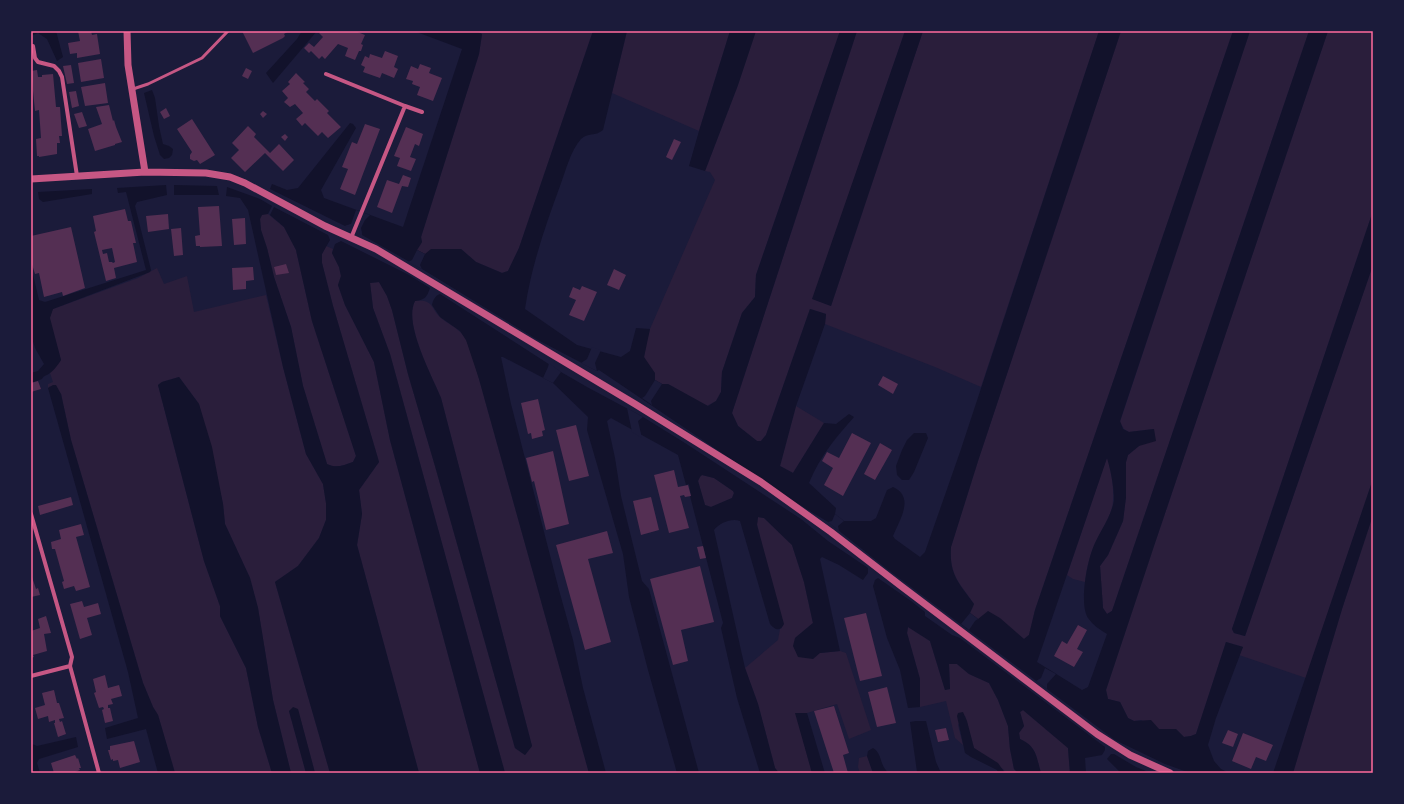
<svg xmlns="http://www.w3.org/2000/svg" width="1404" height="804" font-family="Poppins,sans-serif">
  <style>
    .green { fill: #2a1e3b }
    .water { fill: #12122b; fill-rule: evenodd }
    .pier { fill: #1b1b3a }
    .building { fill: #542f53; fill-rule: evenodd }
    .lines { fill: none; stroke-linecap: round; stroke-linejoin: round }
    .service { stroke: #c65784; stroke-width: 3 }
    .minor { stroke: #c65784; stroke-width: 4 }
    .tertiary { stroke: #c65784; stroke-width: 7 }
    .neatline { fill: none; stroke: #ff6b9d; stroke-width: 1.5 }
  </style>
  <rect width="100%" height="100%" fill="#1b1b3a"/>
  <path class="green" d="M 476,31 L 593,31 L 519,248 L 508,271 L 502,273 L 476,262 L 461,249 L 425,254 L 417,250 L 422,242 L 421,237 L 479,54 L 482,34 Z
    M 627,31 L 730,31 L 699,131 L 612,93 Z
    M 756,31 L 840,31 L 756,275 L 755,297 L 742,313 L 722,372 L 721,392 L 716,401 L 707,406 L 668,384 L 662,384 L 655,380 L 644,357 L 647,341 L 650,329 L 715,180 L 710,172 L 705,171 L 738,85 Z
    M 857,31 L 905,31 L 813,299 L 831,306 L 923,31 L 1099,31 L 981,387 L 935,367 L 825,324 L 826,314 L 810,309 L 766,435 L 761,441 L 757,441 L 738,426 L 732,413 Z
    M 1121,31 L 1233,31 L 1035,610 L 1029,635 L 1024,639 L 1018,635 L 978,619 L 970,613 L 974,604 C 959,582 949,575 951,547 L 978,461 Z
    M 1250,31 L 1309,31 L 1112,611 L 1107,614 L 1103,608 L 1100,566 L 1108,555 L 1123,521 L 1126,497 L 1126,462 L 1128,455 L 1139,446 L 1154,429 L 1129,432 L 1124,429 L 1120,422 Z
    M 1328,31 L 1373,31 L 1373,211 L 1232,629 L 1234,633 L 1245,636 L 1373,265 L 1373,479 L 1306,678 L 1239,655 L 1243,647 L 1226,642 L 1196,734 L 1191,736 L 1184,737 L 1176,729 L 1159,729 L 1141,720 L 1134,721 L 1128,718 L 1120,702 L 1108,699 L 1106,690 L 1155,543 Z
    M 262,214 L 268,214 L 284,227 L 296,250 L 312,321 L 356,456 L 353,462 C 344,465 336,469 327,464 L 303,386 L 291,327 L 274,277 L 267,248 L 261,230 L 260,219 Z
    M 326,246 L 333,249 L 332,253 L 339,267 L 341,276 L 338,285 L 345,305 L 374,362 L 390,440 L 480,773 L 419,773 L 357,545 L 362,514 L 359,490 L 379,462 L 333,306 L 322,263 L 322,254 Z
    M 157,268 L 164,284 L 187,276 L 194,312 L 266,295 L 283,367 L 306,454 L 323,484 L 326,503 L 326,520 L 319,538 L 298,566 L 275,582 L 330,773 L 315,773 L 298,710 L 289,711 L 306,773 L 291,773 L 273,700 L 258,608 L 250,578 L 225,524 L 223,504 L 199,404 L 179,377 L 162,382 L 158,385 L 204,561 L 220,606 L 220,616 L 246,668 L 258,727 L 272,773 L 175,773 L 158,715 L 153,707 L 143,683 L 71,440 L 61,394 L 50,386 L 48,388 L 48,384 L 53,382 L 50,373 L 61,360 L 49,318 L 53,309 L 138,278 Z
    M 379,282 L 387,296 L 392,310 L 408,374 L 435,466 L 515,748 L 525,755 L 532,746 L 441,398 C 432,376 403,323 415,301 C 434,299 430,308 441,318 C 447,323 454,326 459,331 C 470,340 475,365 479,379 L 589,773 L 505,773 L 390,354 L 373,308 L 370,283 Z
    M 796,406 L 824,423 L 793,473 L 780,466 Z
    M 1107,457 C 1111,471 1114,486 1113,500 C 1113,515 1098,535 1093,548 C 1089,559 1086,570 1085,582 L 1073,579 L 1067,575 Z
    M 702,475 L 714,478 L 733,491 L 734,493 L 732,498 L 711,507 L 705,505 L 698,481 L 700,476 Z
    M 1373,515 L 1373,773 L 1293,773 L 1342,609 Z
    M 758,517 L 764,518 L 792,545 L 804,582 L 813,623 L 795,638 L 820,653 L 840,651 L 846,653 L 871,730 L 849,739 L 837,704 L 807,713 L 796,714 L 812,773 L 779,773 L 775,768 L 758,704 L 745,668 L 778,640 L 780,629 L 782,628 L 757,524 Z
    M 908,627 L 930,641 L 945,690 L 950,689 L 949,664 L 957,664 L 969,674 L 989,683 L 998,700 L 1008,726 L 1010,749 L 1014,769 L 1018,773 L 1005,773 L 1004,770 L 974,748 L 965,716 L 958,725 L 963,745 L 955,738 L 946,701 L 920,707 L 920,679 L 907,633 Z
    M 1023,710 L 1068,748 L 1070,773 L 1041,773 C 1036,756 1037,747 1020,739 L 1019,733 L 1024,726 L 1020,712 Z
    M 867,756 L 873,773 L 860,773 L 858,767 L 859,758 Z"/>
  <path class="water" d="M 31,31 L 56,31 L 63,57 L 57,61 L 47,39 L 38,33 L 31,36 Z
    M 302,31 L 317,31 L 273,83 L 266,73 L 297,39 Z
    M 414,31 L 476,31 L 482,34 L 479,54 L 421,237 L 422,242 L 417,250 L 425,254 L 431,249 L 461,249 L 476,262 L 502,273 L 508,271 L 519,248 L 593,31 L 627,31 L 603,130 C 595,137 588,132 581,139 C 570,152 566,170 560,186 C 545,227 531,267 525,309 L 577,345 L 621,357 L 630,351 L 636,328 L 650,329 L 644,357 L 655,373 L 655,380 L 662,384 L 668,384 L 708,406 L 716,401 L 721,392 L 722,372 L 742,313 L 755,297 L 756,275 L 840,31 L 857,31 L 732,413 L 738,426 L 757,441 L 761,441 L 766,435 L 810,309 L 826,314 L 825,324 L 796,406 L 780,466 L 793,473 L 824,423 L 836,424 L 849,414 L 854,417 C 834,440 821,455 809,483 L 836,508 L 835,514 L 844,521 L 871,521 L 876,518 L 887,490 L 893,487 C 915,497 900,519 893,536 L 895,539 L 920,557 L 925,552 L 960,452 L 1099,31 L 1121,31 L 978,461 L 951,547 C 949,575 959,583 974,604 L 970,613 L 978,619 L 988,611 L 1000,618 L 1024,639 L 1029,635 L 1035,610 L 1233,31 L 1250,31 L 1120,421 L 1123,429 L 1129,432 L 1154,429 L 1156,441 L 1139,446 L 1128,455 L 1126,462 L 1126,497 L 1123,521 L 1108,555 L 1100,566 L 1103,608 L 1107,614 L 1112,611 L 1309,31 L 1328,31 L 1155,543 L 1106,690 L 1108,699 L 1120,702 L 1128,718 L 1134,721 L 1151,720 L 1159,729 L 1176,729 L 1184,737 L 1191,736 L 1196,734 L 1226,642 L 1243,647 L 1216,718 L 1208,745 L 1214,761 L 1221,769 L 1229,773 L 1190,773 L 1165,764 L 1115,740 L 887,569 L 828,522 L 790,499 L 599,370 L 597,371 L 536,339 L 422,269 L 362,235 L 361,228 L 351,224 L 345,226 L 270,189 L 272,184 L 287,190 L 298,188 L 350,123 L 353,124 L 356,128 L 321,190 L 324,198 L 403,227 L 462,49 ZM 1107,458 C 1111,471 1114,487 1114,500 C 1112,516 1098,534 1093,548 C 1087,563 1079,604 1088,618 C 1093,625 1100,630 1107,634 L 1088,687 L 1082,690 L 1037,662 Z
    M 730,31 L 756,31 L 738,85 L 705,171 L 689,166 L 699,131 Z
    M 905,31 L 923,31 L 831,306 L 812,299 Z
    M 152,90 L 155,98 L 159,126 L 163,144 L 169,146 L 173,149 L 172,155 L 169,158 L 164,159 L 160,155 L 154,136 L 144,93 Z
    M 166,185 L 167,195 L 137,202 L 135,206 L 151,270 L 150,272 L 53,309 L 50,318 L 61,360 C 58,365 54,370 50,373 C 46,376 44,375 42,379 L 31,383 L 31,373 L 38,371 L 44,364 L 35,348 L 31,335 L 31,266 L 39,300 L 45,302 L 146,270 L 126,192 L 118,193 L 117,188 Z
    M 174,185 L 217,186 L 219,195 L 174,195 Z
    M 227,187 L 260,199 L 272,206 L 268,214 L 262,215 L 260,219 L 261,230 L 267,248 L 274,277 L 291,327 L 303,386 L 327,464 C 336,469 344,465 353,462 L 356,456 L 312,321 L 296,250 L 284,227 L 270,215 L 274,207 L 328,235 L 330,240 L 322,254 L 322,263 L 333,306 L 379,462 L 359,490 L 362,514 L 357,545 L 419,773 L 330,773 L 275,582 L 298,566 L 319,538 L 326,520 L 326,503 L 323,484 L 306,454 L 283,367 L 248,210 L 240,198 L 226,196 Z
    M 92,189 L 92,194 L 43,202 L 39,199 L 38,192 Z
    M 1373,211 L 1373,265 L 1245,636 L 1234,633 L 1232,629 Z
    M 341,241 L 409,275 L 430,288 C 427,297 425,300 415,301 C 403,323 432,376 441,398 L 532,746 L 525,755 L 515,748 L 435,466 L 408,374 L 392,310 L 387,296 L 379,282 L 370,283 L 373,308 L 390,354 L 505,773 L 480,773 L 390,440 L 374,362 L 345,305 L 338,285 L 341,276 L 339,267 L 332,253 L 335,244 Z
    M 440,294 L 561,372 L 587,387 L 643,417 L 685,443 L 801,519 L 828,541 L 868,568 L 868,573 L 863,580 L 839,565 L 822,557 L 820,559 L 840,651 L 820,653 L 813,659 L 798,657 L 793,646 L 795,638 L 813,623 L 804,582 L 792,545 L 764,518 L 758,517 L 757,525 L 784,624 C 780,632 775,630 770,624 L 740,521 C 731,518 720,523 714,530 L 745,668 L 758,704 L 775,768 L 779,773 L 760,773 L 737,698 L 721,628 L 723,623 L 690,496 L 691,496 L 689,484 L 686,485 L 678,455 L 611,418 L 607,421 L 615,458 L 621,496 L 642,581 L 649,589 L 699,773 L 677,773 L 648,670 L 629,597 L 623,554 L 587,430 L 588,417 L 553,383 L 503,357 L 501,357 L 511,404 L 559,590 L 573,640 L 583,688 L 606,773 L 589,773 L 479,379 L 466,340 L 460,331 L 440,317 L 432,305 C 433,300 435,296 440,294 ZM 702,475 L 714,478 L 733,491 L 734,493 L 732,498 L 711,507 L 705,505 L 698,481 L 700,477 Z
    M 179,377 L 199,404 L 212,447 L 223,504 L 225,524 L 250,578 L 258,608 L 273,700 L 291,773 L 272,773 L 258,727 L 246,668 L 220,616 L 220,606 L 204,561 L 158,385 L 162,382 Z
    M 53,385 L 56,385 L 61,394 L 71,440 L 143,683 L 153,707 L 158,715 L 175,773 L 158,773 L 146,729 L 107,739 L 105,728 L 138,718 L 128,672 L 48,388 Z
    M 914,433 L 926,433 L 928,438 L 914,472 L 909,480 L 902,480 L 897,475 L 896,466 L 902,450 L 907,440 Z
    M 1373,479 L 1373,515 L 1342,609 L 1293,773 L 1273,773 Z
    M 878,578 L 911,601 L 925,612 L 925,616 L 952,635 L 960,638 L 1105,747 L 1105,750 L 1102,755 L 1085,758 L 1086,773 L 1070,773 L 1068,748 L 1023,710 L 1020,712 L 1024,726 L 1019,733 L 1020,739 C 1037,747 1036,756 1041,773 L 1018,773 L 1014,769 L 1010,749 L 1008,726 L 998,700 L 989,683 L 969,674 L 957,664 L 949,664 L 950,689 L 945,690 L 930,641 L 908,627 L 907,633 L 920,679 L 920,707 L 908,708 L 900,670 L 887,638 L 873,586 L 875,580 Z
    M 293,707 L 298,709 L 315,773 L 306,773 L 289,711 Z
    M 963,712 L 967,721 L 974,748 L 998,763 L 1005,773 L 998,773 L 997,770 L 971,757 L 965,753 L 957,716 L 958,713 Z
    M 807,713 L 824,770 L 825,773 L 812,773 L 795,713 Z
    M 916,721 L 926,721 L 936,762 L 941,773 L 915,773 L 917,772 L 910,722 Z
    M 76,737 L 78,747 L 39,759 L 37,763 L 40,773 L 31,773 L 31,741 L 32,744 L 37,746 Z
    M 873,748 C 883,754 879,766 889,773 L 873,773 L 867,756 L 868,751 Z
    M 1111,754 L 1114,754 L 1136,767 L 1151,773 L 1121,773 L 1107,759 Z"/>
  <path class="pier" d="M 356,210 L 370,215 L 365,220 L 361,228 L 362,235 L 360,234 L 359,230 L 351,226 L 347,227 L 345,226 L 351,224 Z
    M 417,250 L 425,254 L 420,265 L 422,269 L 408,262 L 412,260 Z
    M 592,347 L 601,350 L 595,363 L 597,371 L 581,363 L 587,359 Z
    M 549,363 L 561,372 L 553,383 L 543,378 L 548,367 Z
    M 655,380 L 662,384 L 651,401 L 652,405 L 642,398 L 645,396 Z
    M 627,408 L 643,417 L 638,421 L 642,438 L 632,432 Z
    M 835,514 L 844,521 L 838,526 L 839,531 L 828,522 L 832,521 Z
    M 970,613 L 978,619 L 975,621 L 969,630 L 961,624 Z
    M 1045,668 L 1056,674 L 1047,684 L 1047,689 L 1036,681 L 1041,678 Z"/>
  <path class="building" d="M 78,31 L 91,31 L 92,35 L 97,34 L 100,54 L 77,58 L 77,53 L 70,54 L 68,43 L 80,41 Z
    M 242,31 L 289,31 L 284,34 L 285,36 L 283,38 L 253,53 Z
    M 322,31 L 355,31 L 365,35 L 361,44 L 363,45 L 361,51 L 359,51 L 355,60 L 345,56 L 348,48 L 338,44 L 325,59 L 322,56 L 319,59 L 311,51 L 309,53 L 304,48 L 309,43 L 314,47 L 323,37 L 319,33 Z
    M 385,51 L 398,56 L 394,67 L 398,69 L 394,78 L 382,73 L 380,78 L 363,72 L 365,67 L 361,65 L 365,56 L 369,58 L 370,54 L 382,58 Z
    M 101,59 L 104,78 L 81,82 L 78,63 Z
    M 420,64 L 431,68 L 429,73 L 442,78 L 433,101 L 417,95 L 420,87 L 412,84 L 413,81 L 406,79 L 411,66 L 418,69 Z
    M 71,65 L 74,83 L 67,84 L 63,66 Z
    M 246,68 L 252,71 L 248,79 L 242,76 Z
    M 37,70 L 38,77 L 42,77 L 42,75 L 53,74 L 56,107 L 60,107 L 62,136 L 59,136 L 60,143 L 57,143 L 57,154 L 39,157 L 39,156 L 37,156 L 36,139 L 41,138 L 39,110 L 35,111 L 32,81 L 31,81 L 31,71 Z
    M 296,73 L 305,82 L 303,83 L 309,89 L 306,92 L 315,101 L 317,99 L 329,111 L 327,113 L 341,127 L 328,138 L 322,132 L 318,136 L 305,123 L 302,126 L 296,119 L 303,113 L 295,104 L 290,107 L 284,102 L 288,98 L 282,91 L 290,84 L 288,82 Z
    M 105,83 L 108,103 L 85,106 L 81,87 Z
    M 76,91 L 79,106 L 72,108 L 69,92 Z
    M 109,105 L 113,121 L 114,120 L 116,127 L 122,142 L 115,144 L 115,145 L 95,151 L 88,129 L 102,124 L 96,107 Z
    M 166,108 L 170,116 L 164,119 L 160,112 Z
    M 263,111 L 267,114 L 263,118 L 260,114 Z
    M 82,112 L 87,126 L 79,128 L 74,114 Z
    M 192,119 L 215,155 L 200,164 L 197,160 L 194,161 L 190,159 L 190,155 L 192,152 L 177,129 Z
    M 365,124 L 380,129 L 355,195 L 340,189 L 348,169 L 342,167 L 352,142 L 357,144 Z
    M 248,126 L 256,134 L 254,137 L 270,153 L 279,144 L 294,160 L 283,171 L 265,153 L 245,172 L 231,158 L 239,150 L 232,143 Z
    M 406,127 L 423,134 L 419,146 L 415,144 L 410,157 L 416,159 L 411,171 L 397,166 L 400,158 L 394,156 Z
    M 285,134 L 288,137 L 285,141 L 281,137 Z
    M 674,139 L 681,142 L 672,160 L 666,157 Z
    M 403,175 L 411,178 L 408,187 L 402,186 L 392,213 L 377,207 L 387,180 L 399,184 Z
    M 219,206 L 222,246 L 200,247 L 200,246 L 196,246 L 195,236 L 200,235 L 198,207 Z
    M 125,209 L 128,221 L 131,221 L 136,243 L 133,243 L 137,262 L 114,268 L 116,278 L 106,281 L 94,232 L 96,231 L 93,216 ZM 112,248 L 115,262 L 113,263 L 112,262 L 109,262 L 107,253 L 103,254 L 102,250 Z
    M 168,214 L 169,229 L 148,232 L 146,216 Z
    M 245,218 L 246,244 L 234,245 L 232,219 Z
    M 71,227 L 85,288 L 63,296 L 62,292 L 44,297 L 39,273 L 35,274 L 31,261 L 31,236 Z
    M 181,228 L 183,255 L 174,256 L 171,229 Z
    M 286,264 L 289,273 L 276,275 L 274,267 Z
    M 253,267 L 254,280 L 246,281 L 246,289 L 233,290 L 232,268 Z
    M 614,269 L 626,275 L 619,290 L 607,285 Z
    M 582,286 L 597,292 L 584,321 L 569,315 L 576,300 L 569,297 L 573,287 L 580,290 Z
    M 883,376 L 898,384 L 893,394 L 878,385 Z
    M 38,381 L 41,389 L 31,392 L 31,383 Z
    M 538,399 L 545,430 L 542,431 L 543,436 L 532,439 L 531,433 L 528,434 L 521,403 Z
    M 576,425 L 589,476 L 569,481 L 556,430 Z
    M 852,433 L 871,443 L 843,496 L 824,485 L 833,468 L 822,461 L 827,452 L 839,458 Z
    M 880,443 L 892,450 L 875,480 L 864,474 Z
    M 553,451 L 569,524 L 546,530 L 534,481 L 532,482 L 526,458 Z
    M 674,470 L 678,487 L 688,485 L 691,496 L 685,497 L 684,495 L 680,496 L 689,528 L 669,533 L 654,475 Z
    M 71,497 L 73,505 L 40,515 L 38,506 Z
    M 651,497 L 659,530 L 641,535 L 633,501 Z
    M 81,524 L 84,535 L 76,537 L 90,587 L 76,591 L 74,586 L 64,589 L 62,582 L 64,581 L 55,549 L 52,549 L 51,542 L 61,539 L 59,530 Z
    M 607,531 L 613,553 L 588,559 L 611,642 L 585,650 L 556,545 Z
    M 703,546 L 706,558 L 700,559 L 697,547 Z
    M 700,566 L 714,622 L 681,630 L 688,661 L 673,665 L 650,579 Z
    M 31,574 L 36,589 L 38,588 L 40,595 L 31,597 Z
    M 82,601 L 84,607 L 98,603 L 101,614 L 87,618 L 92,635 L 80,639 L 70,604 Z
    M 866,613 L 882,676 L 860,681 L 844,618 Z
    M 46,616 L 51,633 L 44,634 L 47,651 L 33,655 L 34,657 L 31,658 L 31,631 L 40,628 L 38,619 Z
    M 1078,625 L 1087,630 L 1077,649 L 1083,652 L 1074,667 L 1054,656 L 1062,641 L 1067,644 Z
    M 105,675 L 108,688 L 119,685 L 122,696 L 111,699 L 113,704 L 108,705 L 108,708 L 110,708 L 113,721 L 105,723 L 102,710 L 104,709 L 103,707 L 99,708 L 94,693 L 96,692 L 93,679 Z
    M 887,687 L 896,723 L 877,727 L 868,692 Z
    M 54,690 L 57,703 L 59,703 L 64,718 L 59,719 L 60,722 L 62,721 L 66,734 L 58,737 L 54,723 L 55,723 L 55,720 L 49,722 L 48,716 L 38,719 L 35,708 L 45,705 L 42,693 Z
    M 834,706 L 849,753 L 843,755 L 848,773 L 834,773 L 814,711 Z
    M 946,728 L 949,740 L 938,742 L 935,730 Z
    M 1228,730 L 1238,734 L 1233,747 L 1222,743 Z
    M 1243,733 L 1273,745 L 1266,761 L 1256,757 L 1251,769 L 1232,761 Z
    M 134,741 L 140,762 L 120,768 L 118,760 L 113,761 L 113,759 L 111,760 L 108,750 L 110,750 L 110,746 Z
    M 75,755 L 77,759 L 78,758 L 81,768 L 79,768 L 80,770 L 75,772 L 76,773 L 54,773 L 51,763 Z"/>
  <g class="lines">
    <path class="service" d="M 133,89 L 148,84 L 202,58 L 228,31"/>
    <path class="minor" d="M 33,46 L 35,58 L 38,62 L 54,66 L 59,71 L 62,77 L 77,176
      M 326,74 L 405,106 L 351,238
      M 405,106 L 422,112
      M 31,514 L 72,657 L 70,666 L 99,773
      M 31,676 L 70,666"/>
    <path class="tertiary" d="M 127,31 L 128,65 L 145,172
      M 31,179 L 145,172 L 206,173 L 230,177 L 245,183 L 325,226 L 376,249 L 635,404 L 761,482 L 831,532 L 901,586 L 1097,734 L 1130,755 L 1170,773"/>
  </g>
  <rect width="1404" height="804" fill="none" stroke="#1b1b3a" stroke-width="64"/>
  <rect x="32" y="32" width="1340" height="740" class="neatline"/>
</svg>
